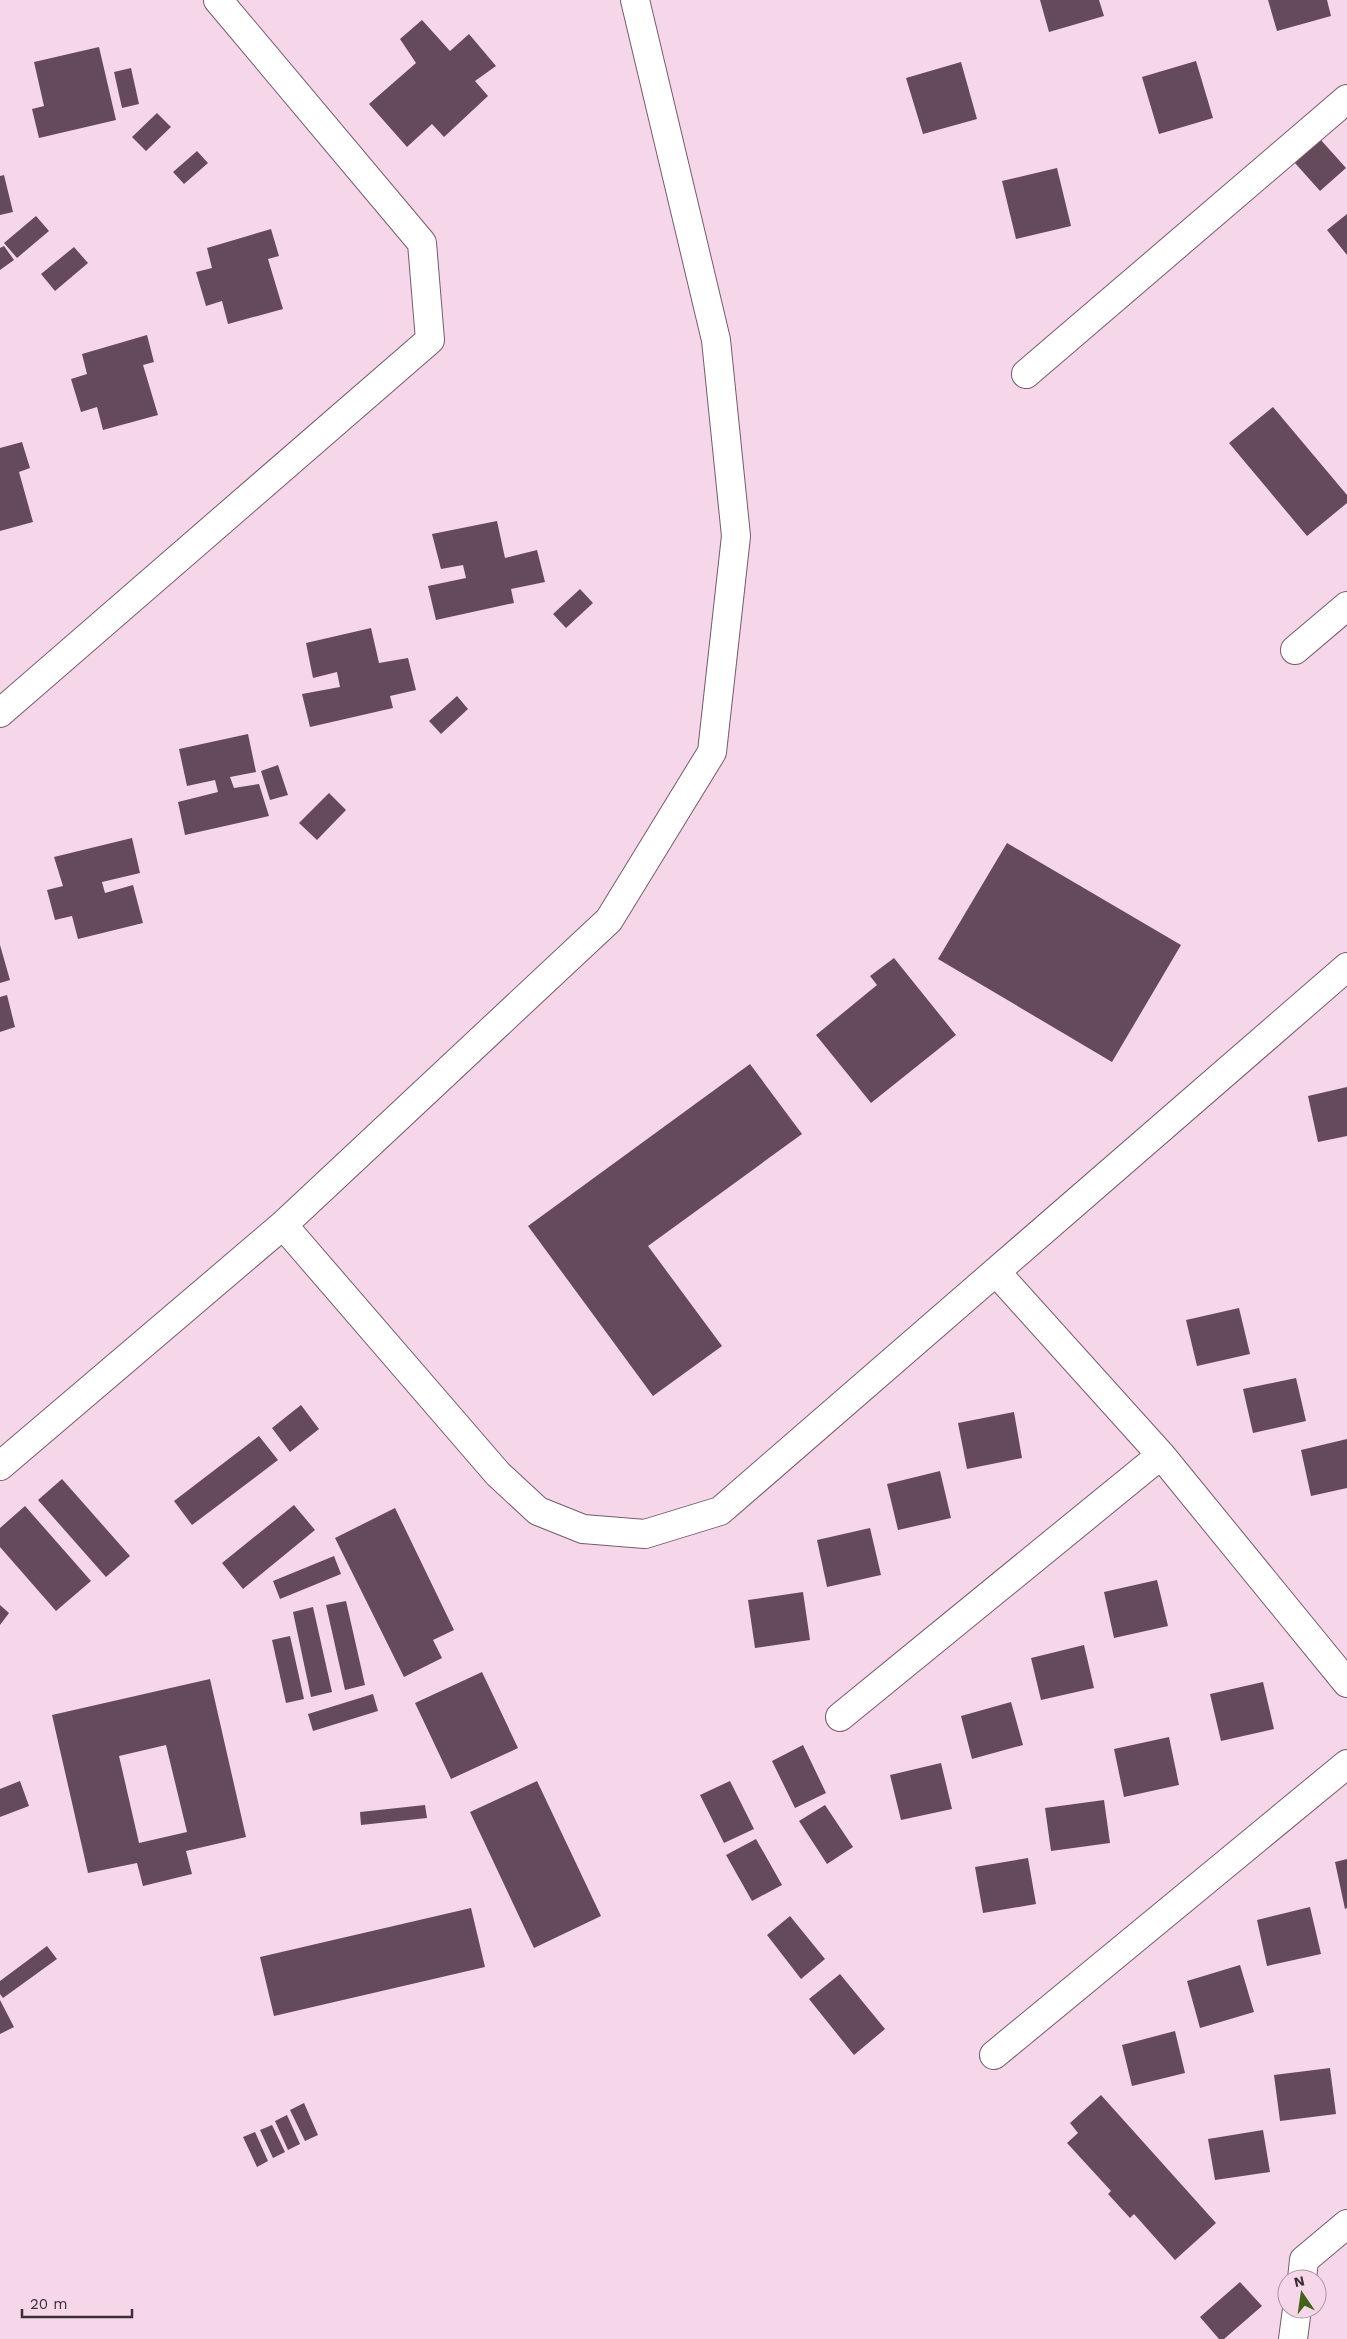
<svg xmlns="http://www.w3.org/2000/svg" width="1347" height="2339" font-family="'Work Sans',sans-serif">
  <style>
    .building { fill: #644a5b; fill-rule: evenodd }
    .lines { fill: none; stroke-linecap: round; stroke-linejoin: round }
    .street-casing { stroke: #765b6c; stroke-width: 30 }
    .street { stroke: #fff; stroke-width: 28 }
  </style>
  <rect width="100%" height="100%" fill="#f6d7ea"/>
  <path class="building" d="M 1040,0 L 1099,0 L 1104,16 L 1049,32 Z
    M 1268,0 L 1327,0 L 1331,16 L 1277,31 Z
    M 422,20 L 450,51 L 469,34 L 496,66 L 475,81 L 488,96 L 444,137 L 432,124 L 407,147 L 369,104 L 416,63 L 400,39 Z
    M 99,47 L 116,120 L 39,138 L 32,109 L 44,106 L 34,62 Z
    M 1196,61 L 1213,118 L 1159,134 L 1142,77 Z
    M 961,62 L 977,119 L 923,134 L 906,78 Z
    M 131,68 L 139,104 L 122,108 L 114,72 Z
    M 157,113 L 171,127 L 146,151 L 132,137 Z
    M 1320,139 L 1346,168 L 1320,191 L 1295,163 Z
    M 197,151 L 208,163 L 184,184 L 173,172 Z
    M 1057,168 L 1071,226 L 1016,239 L 1002,181 Z
    M 4,175 L 13,212 L 0,215 L 0,176 Z
    M 1347,214 L 1347,255 L 1327,230 Z
    M 36,216 L 49,231 L 17,258 L 4,243 Z
    M 271,229 L 279,256 L 268,259 L 283,309 L 228,324 L 222,301 L 206,306 L 196,272 L 212,268 L 207,248 Z
    M 4,246 L 14,260 L 0,270 L 0,248 Z
    M 74,247 L 88,263 L 55,291 L 41,274 Z
    M 147,335 L 154,362 L 143,365 L 158,415 L 103,430 L 97,407 L 81,412 L 71,379 L 87,374 L 82,354 Z
    M 1273,407 L 1347,495 L 1347,503 L 1307,536 L 1229,443 Z
    M 22,442 L 30,468 L 19,472 L 33,522 L 0,531 L 0,448 Z
    M 497,521 L 505,558 L 537,550 L 545,582 L 511,589 L 514,603 L 436,620 L 428,586 L 466,578 L 463,565 L 441,569 L 432,534 Z
    M 580,589 L 593,603 L 566,628 L 553,614 Z
    M 371,628 L 379,663 L 408,658 L 416,690 L 390,696 L 393,708 L 310,727 L 302,694 L 340,687 L 337,672 L 313,678 L 306,643 Z
    M 457,696 L 468,709 L 441,734 L 429,721 Z
    M 248,734 L 256,772 L 230,777 L 234,788 L 259,784 L 269,816 L 185,835 L 178,802 L 218,792 L 215,780 L 187,786 L 179,749 Z
    M 278,765 L 288,795 L 270,800 L 261,771 Z
    M 329,793 L 346,810 L 317,840 L 299,823 Z
    M 132,838 L 140,873 L 102,882 L 105,893 L 133,885 L 143,923 L 78,939 L 72,916 L 55,920 L 47,890 L 63,886 L 54,857 Z
    M 1007,843 L 1181,945 L 1112,1062 L 938,959 Z
    M 0,945 L 10,980 L 0,983 Z
    M 894,958 L 956,1035 L 871,1103 L 816,1035 L 877,985 L 870,976 Z
    M 7,995 L 15,1027 L 0,1032 L 0,997 Z
    M 750,1064 L 802,1134 L 648,1246 L 722,1346 L 653,1396 L 528,1226 Z
    M 1347,1087 L 1347,1136 L 1318,1142 L 1308,1096 Z
    M 1239,1308 L 1250,1354 L 1197,1366 L 1186,1320 Z
    M 1296,1378 L 1306,1421 L 1253,1433 L 1243,1389 Z
    M 301,1405 L 319,1429 L 290,1452 L 272,1428 Z
    M 1014,1412 L 1022,1458 L 967,1469 L 958,1423 Z
    M 259,1436 L 278,1460 L 192,1525 L 174,1501 Z
    M 1347,1439 L 1347,1488 L 1311,1496 L 1301,1450 Z
    M 940,1471 L 951,1518 L 898,1530 L 887,1484 Z
    M 62,1479 L 130,1556 L 106,1577 L 38,1500 Z
    M 294,1505 L 315,1530 L 243,1589 L 222,1563 Z
    M 25,1506 L 91,1581 L 56,1611 L 0,1547 L 0,1528 Z
    M 395,1508 L 454,1630 L 433,1640 L 442,1658 L 404,1677 L 335,1538 Z
    M 870,1528 L 881,1575 L 827,1587 L 817,1540 Z
    M 334,1556 L 341,1574 L 280,1599 L 273,1581 Z
    M 1157,1580 L 1168,1626 L 1114,1638 L 1104,1592 Z
    M 803,1592 L 810,1640 L 755,1648 L 748,1600 Z
    M 346,1601 L 365,1685 L 345,1690 L 326,1605 Z
    M 0,1605 L 9,1613 L 0,1625 Z
    M 313,1607 L 332,1692 L 311,1697 L 293,1612 Z
    M 290,1636 L 304,1699 L 286,1703 L 272,1640 Z
    M 1084,1645 L 1094,1688 L 1041,1700 L 1031,1658 Z
    M 482,1672 L 518,1748 L 451,1779 L 415,1703 Z
    M 210,1679 L 246,1837 L 186,1851 L 192,1874 L 143,1886 L 137,1863 L 88,1873 L 52,1715 ZM 166,1745 L 187,1832 L 139,1843 L 119,1756 Z
    M 1263,1682 L 1274,1729 L 1221,1741 L 1210,1694 Z
    M 373,1694 L 378,1711 L 313,1731 L 308,1714 Z
    M 1011,1702 L 1023,1745 L 972,1759 L 961,1716 Z
    M 1169,1737 L 1179,1785 L 1124,1797 L 1114,1749 Z
    M 803,1745 L 826,1793 L 795,1808 L 772,1761 Z
    M 941,1763 L 952,1809 L 901,1820 L 890,1775 Z
    M 20,1781 L 29,1806 L 0,1817 L 0,1789 Z
    M 537,1781 L 601,1916 L 534,1948 L 470,1812 Z
    M 730,1781 L 754,1829 L 724,1843 L 700,1795 Z
    M 1104,1800 L 1110,1843 L 1051,1851 L 1045,1808 Z
    M 425,1805 L 427,1818 L 361,1825 L 360,1812 Z
    M 825,1805 L 853,1847 L 827,1864 L 799,1821 Z
    M 756,1839 L 782,1885 L 752,1901 L 726,1855 Z
    M 1028,1858 L 1036,1904 L 983,1913 L 975,1867 Z
    M 1347,1859 L 1347,1908 L 1345,1909 L 1335,1862 Z
    M 1310,1907 L 1321,1954 L 1267,1966 L 1257,1920 Z
    M 471,1908 L 485,1967 L 274,2016 L 260,1957 Z
    M 790,1916 L 825,1959 L 801,1979 L 767,1935 Z
    M 47,1946 L 57,1959 L 3,1998 L 0,1994 L 0,1981 Z
    M 1240,1965 L 1254,2012 L 1200,2028 L 1187,1981 Z
    M 840,1974 L 885,2029 L 854,2055 L 809,1999 Z
    M 0,2000 L 14,2027 L 0,2034 Z
    M 1175,2031 L 1185,2073 L 1132,2086 L 1122,2045 Z
    M 1330,2068 L 1336,2114 L 1280,2121 L 1274,2075 Z
    M 1101,2095 L 1216,2223 L 1175,2260 L 1134,2214 L 1130,2218 L 1108,2194 L 1111,2191 L 1067,2143 L 1078,2133 L 1070,2123 Z
    M 304,2103 L 318,2135 L 305,2141 L 290,2110 Z
    M 287,2115 L 300,2144 L 288,2150 L 275,2121 Z
    M 272,2125 L 285,2152 L 273,2158 L 260,2130 Z
    M 1263,2130 L 1270,2172 L 1215,2180 L 1208,2139 Z
    M 255,2132 L 268,2161 L 257,2167 L 243,2137 Z
    M 1240,2282 L 1262,2306 L 1224,2339 L 1219,2339 L 1200,2317 Z"/>
  <g class="lines">
    <defs>
      <path id="street" d="M 1026,374 L 1347,99
        M 1295,650 L 1347,606
        M 0,713 L 430,340 L 422,243 L 218,0
        M 283,1225 L 498,1474 L 538,1511 L 583,1529 L 645,1534 L 720,1511 L 1347,967
        M 996,1272 L 1161,1455 L 1347,1683
        M 0,1466 L 283,1225 L 609,920 L 712,752 L 736,536 L 716,340 L 635,0
        M 840,1717 L 1161,1455
        M 994,2055 L 1347,1764
        M 1302,2279 L 1304,2260 L 1347,2224
        M 1293,2339 L 1297,2309"/>
    </defs>
    <use href="#street" class="street-casing"/>
    <use href="#street" class="street"/>
  </g>
  <g transform="translate(1302 2294) rotate(347)"><circle r="24" fill="#f6d7ea" stroke="#ab94a2"/>
  <path d="M0-4L9 19L0 12L-9 19Z" fill="#426318"/>
  <text y="-8" font-size="14" font-weight="bold" text-anchor="middle" fill="#3b2f36">N</text>
  </g>
  <path d="M22 2309v8h110v-8" fill="none" stroke="#3b2f36" stroke-width="2.5"/>
  <text x="30" y="2309" font-size="15" fill="#3b2f36" stroke="#f6d7ea" stroke-width="4" paint-order="stroke">20 m</text>
</svg>
